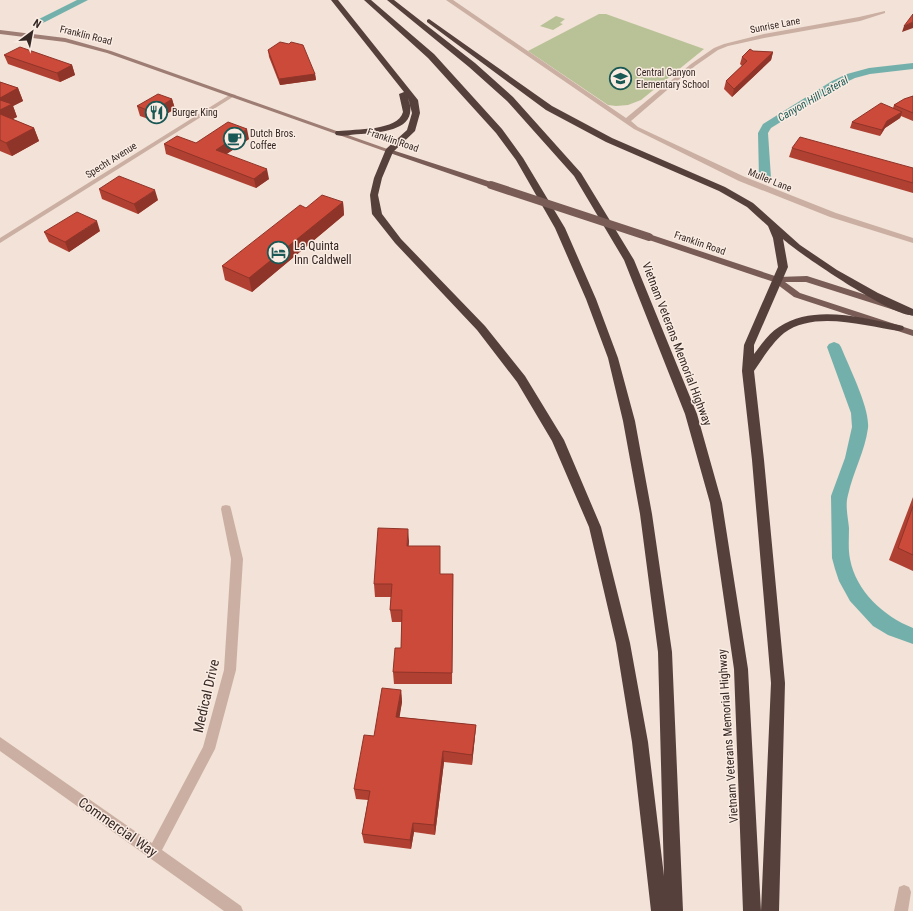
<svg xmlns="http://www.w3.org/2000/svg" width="913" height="911" font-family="'Roboto Condensed',sans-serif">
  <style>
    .green { fill: #b9c296 }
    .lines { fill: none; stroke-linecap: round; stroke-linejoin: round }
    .canal { fill: #74b0ab; fill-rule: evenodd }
    .street { fill: #caafa2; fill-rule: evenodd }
    .secondary { fill: #9e7d74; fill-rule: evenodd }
    .primary { fill: #785c55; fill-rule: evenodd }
    .highway { fill: #56403c; fill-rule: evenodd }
    .primary-bridge { stroke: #785c55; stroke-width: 8 }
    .wall { fill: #af4032 }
    .shaded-wall { fill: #8f3429 }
    .building { fill: #cc4a3a; stroke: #8f3429 }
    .labels { text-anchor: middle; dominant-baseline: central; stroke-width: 3; stroke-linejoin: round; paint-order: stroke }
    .far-street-label { font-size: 10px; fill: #352825; stroke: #faece3 }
    .far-poi-label { font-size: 10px; fill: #352825; stroke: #faece3; text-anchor: start }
    .far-water-label { font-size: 11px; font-style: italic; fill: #195854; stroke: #faece3 }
    .poi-label { font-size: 12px; fill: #352825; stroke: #faece3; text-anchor: start }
    .street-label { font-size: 12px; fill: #352825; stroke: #faece3 }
    .near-street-label { font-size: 14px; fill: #352825; stroke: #faece3 }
  </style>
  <rect width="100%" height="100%" fill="#f2e2d7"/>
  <path class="green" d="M 599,14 L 606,14 L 704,49 L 641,100 L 628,105 L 616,106 L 608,105 L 528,51 Z
    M 556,16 L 565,19 L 560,23 L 563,24 L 553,30 L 540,26 Z"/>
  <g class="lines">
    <path class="canal" d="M 77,0 L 88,0 L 45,22 L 42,23 L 37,20 Z
      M 913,63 L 913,69 L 870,74 L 855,78 L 840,85 L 771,128 L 768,133 L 771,178 L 769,180 L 761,180 L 759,178 L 758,133 L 763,124 L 832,81 L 847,74 L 869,68 Z
      M 834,342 L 839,344 L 841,347 C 849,367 870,408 868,428 C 865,451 853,472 848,495 C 845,505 848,518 849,528 C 849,538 848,549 850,559 C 856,591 883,616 913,628 L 913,644 L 888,635 L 873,626 L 850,601 L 839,581 L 835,569 L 832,558 L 831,496 L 845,458 L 852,427 L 851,413 L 827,347 L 829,344 Z"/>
    <path class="street" d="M 446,0 L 453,0 L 626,118 L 691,64 L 714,48 L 724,44 L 764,34 L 859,17 L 885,11 L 885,13 L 860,21 L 764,38 L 728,46 L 718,50 L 695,66 L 631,121 L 638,127 L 745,177 L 836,213 L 913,238 L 913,243 L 830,217 L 739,181 L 634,129 Z
      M 231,94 L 236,95 L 0,243 L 0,238 Z
      M 226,505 L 230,506 L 231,509 L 243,559 L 236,670 L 215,749 L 162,850 L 241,906 L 243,911 L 224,911 L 0,751 L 0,737 L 152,843 L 203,747 L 224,670 L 231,559 L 221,509 L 222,506 Z
      M 904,885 L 909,887 L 911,892 L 908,911 L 894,911 L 899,887 Z"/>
    <path class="secondary" d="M 0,30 L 65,38 L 111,51 L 393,151 L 387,152 L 107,53 L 65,42 L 0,34 Z"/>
    <path class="primary" d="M 389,149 L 494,183 L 495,185 L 491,187 L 488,187 L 387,152 L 385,151 Z
      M 646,235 L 652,235 L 778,277 L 807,276 L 913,310 L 913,316 L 806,282 L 785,282 L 800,293 L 913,330 L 913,336 L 794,297 L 774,282 L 646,239 Z"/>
    <path class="highway" d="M 331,0 L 338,0 L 418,100 L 420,113 L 415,131 L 393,152 L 382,178 L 378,195 L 382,214 L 401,239 L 485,326 L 525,376 L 564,440 L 601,527 L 630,643 L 648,742 L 664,876 L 658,652 L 640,514 L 623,421 L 608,358 L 586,299 L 555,228 L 516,160 L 496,133 L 428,58 L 364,0 L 371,0 L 434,54 L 502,129 L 523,158 L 565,228 L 596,299 L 618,358 L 635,421 L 652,514 L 672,652 L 683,911 L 651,911 L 632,742 L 616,643 L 589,527 L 552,441 L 517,382 L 477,330 L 395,243 L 372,214 L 370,195 L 374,178 L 386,149 L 407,130 L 412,113 L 408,98 C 420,130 384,132 361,134 C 353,134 344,137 336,135 L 335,133 L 336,131 L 339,131 C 355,129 398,131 403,112 L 399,94 L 404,92 Z
      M 387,0 L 394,0 L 475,63 L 513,97 L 581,173 L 634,260 L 697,414 L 722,503 L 748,669 L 761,911 L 743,911 L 734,669 L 710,503 L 685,414 L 624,260 L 574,176 L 507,101 L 469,67 Z
      M 429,19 L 552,106 L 612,138 L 725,187 L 753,203 L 800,245 L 837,270 L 878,293 L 913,309 L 913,315 C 896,319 799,254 783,239 L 788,267 L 754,345 L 754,354 C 761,345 769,333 779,327 C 814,304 861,318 899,325 L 903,326 L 904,328 L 903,330 L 899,331 C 866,326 814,310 784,333 C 772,343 763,358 754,371 L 764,460 L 785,683 L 779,911 L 761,911 L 771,683 L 752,460 L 742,371 L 744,345 L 778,267 L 773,238 L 768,226 L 747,207 L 719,191 L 606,142 L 546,110 L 427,22 L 427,20 Z"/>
    <path class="primary-bridge" d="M 491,185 L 649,237"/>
  </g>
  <path class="wall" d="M 268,50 L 315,74 L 316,80 L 280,85 L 269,57 Z
    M 753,51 L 773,52 L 771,60 L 732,97 L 724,89 L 726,81 L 742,66 L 740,64 L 742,57 Z
    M 4,55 L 72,65 L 75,75 L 60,82 L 8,64 Z
    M 0,82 L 18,88 L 23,101 L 13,106 L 17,117 L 12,119 L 34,128 L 39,141 L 12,156 L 0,151 Z
    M 913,96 L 913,121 L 901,116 L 900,118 L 885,128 L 880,136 L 850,128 L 852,122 L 893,108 L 894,105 Z
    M 172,99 L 175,109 L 154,121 L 140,116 L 137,106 Z
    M 249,139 L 226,154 L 269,179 L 256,188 L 166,154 L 164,144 L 196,143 Z
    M 792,148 L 913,168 L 913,193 L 789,157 Z
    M 99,189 L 158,200 L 138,214 L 102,199 Z
    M 343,202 L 344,215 L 252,292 L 225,280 L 222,266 L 306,208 Z
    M 100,231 L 69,252 L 49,242 L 44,232 Z
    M 913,497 L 913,571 L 889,560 Z
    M 409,541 L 408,546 L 440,546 L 440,574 L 453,574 L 452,684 L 394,684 L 393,672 L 401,648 L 402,622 L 392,622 L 390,610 L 391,597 L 375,597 L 374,584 Z
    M 401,690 L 402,702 L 399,717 L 476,725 L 475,736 L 472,765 L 444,762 L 435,835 L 414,832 L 411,849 L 364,843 L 362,834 L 368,800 L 356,799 L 354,789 Z"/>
  <path class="shaded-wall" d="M 913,22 L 913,28 L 902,32 L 904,26 Z
    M 773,52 L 771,60 L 732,97 L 734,89 Z
    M 72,65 L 75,75 L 60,82 L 57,73 Z
    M 315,74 L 316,80 L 280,85 L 279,79 Z
    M 18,88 L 23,101 L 13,106 L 17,117 L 1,125 L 0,123 L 0,98 Z
    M 172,99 L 175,109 L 154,121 L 152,112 Z
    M 902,112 L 900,118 L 885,128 L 880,136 L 882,130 L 887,121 Z
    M 34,128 L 39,141 L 12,156 L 6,143 Z
    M 247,129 L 249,139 L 218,160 L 216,150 Z
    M 267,169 L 269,179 L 256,188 L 254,179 Z
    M 155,190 L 158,200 L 138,214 L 134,204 Z
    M 343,202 L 344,215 L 252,292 L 249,278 Z
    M 97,221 L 100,231 L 69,252 L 65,242 Z
    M 408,529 L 409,541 L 408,558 L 407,546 Z
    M 401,690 L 402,702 L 398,727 L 396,717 Z
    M 476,725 L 475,736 L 472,765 L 472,755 Z
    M 443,751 L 444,762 L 435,835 L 434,825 Z
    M 413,823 L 414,832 L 411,849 L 410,840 Z"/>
  <path class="building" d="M 913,14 L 913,22 L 904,26 Z
    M 280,42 L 289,44 L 291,42 L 303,45 L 315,74 L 279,79 L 268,50 Z
    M 20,47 L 72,65 L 57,73 L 4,55 Z
    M 750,49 L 753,51 L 773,52 L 734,89 L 726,81 L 747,61 L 742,57 Z
    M 0,82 L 18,88 L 0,98 Z
    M 158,94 L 172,99 L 152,112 L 137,106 Z
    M 913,96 L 913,113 L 894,105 L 904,99 Z
    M 0,100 L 12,104 L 0,110 Z
    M 881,103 L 902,112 L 887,121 L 882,130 L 852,122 Z
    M 0,114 L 34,128 L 6,143 L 0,140 Z
    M 228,122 L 247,129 L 216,150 L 267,169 L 254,179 L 164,144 L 177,136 L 196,143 Z
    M 800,137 L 913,168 L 913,183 L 792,148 Z
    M 119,176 L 155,190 L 134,204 L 99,189 Z
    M 322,195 L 343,202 L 249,278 L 222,266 L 300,205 L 306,208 Z
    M 77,212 L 97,221 L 65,242 L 44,232 Z
    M 913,506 L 913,555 L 898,548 Z
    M 378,528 L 408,529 L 407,546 L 440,546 L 440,574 L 453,574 L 452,673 L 393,672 L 395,648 L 401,648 L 402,610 L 390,610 L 392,584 L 374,584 Z
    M 382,688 L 401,690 L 396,717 L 476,725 L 472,755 L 443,751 L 434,825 L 413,823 L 410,840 L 362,834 L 370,791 L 354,789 L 364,735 L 374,736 Z"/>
  <defs>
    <symbol id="school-ring" viewBox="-11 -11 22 22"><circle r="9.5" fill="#faece3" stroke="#195854" stroke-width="1.5"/><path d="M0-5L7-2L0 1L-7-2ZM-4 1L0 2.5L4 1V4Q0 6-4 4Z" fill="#195854"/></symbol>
    <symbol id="restaurant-ring" viewBox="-11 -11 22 22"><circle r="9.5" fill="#faece3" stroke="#195854" stroke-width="1.5"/><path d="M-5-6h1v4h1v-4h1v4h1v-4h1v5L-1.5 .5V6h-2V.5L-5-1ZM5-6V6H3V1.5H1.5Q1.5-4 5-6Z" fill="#195854"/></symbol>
    <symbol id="cafe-ring" viewBox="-11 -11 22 22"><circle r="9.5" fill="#faece3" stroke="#195854" stroke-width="1.5"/><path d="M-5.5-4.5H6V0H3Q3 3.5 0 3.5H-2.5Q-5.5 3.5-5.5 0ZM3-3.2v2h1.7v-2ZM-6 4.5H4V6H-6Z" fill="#195854"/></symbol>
    <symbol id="hotel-ring" viewBox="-11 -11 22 22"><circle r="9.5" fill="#faece3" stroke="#195854" stroke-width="1.5"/><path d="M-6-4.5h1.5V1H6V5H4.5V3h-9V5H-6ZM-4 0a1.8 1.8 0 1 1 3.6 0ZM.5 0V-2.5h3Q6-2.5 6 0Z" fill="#195854"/></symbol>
  </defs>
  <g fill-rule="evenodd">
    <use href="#school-ring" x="608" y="66" width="25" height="25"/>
    <use href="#restaurant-ring" x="144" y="100" width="25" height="25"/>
    <use href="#cafe-ring" x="222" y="126" width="25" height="25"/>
    <use href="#hotel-ring" x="266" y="240" width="25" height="25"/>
  </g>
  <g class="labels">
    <g class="far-street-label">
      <text transform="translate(775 25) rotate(-11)">Sunrise Lane</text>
      <text transform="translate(86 35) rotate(14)">Franklin Road</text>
      <text transform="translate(393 140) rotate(19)">Franklin Road</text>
      <text transform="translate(111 160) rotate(-32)">Specht Avenue</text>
      <text transform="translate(770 180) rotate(22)">Muller Lane</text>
      <text transform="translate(700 243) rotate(19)">Franklin Road</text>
    </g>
    <g class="far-poi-label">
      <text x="636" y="72">Central Canyon<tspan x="636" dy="12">Elementary School</tspan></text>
      <text x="172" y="112">Burger King</text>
      <text x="250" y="133">Dutch Bros.<tspan x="250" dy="12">Coffee</tspan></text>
    </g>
    <g class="far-water-label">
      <text transform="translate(813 99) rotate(-30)">Canyon Hill Lateral</text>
    </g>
    <g class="poi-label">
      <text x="294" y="246">La Quinta<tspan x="294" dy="14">Inn Caldwell</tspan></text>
    </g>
    <g class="street-label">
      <text transform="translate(677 344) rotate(69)">Vietnam Veterans Memorial Highway</text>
      <text transform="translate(728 736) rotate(-94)">Vietnam Veterans Memorial Highway</text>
    </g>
    <g class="near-street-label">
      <text transform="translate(206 696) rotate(-77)">Medical Drive</text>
      <text transform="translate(118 827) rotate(35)">Commercial Way</text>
    </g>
  </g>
  <g transform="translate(32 32) rotate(32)" stroke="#faece3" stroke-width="3" paint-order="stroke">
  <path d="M0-3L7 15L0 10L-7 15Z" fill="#352825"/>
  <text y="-6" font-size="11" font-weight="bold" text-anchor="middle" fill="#352825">N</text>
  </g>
</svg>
